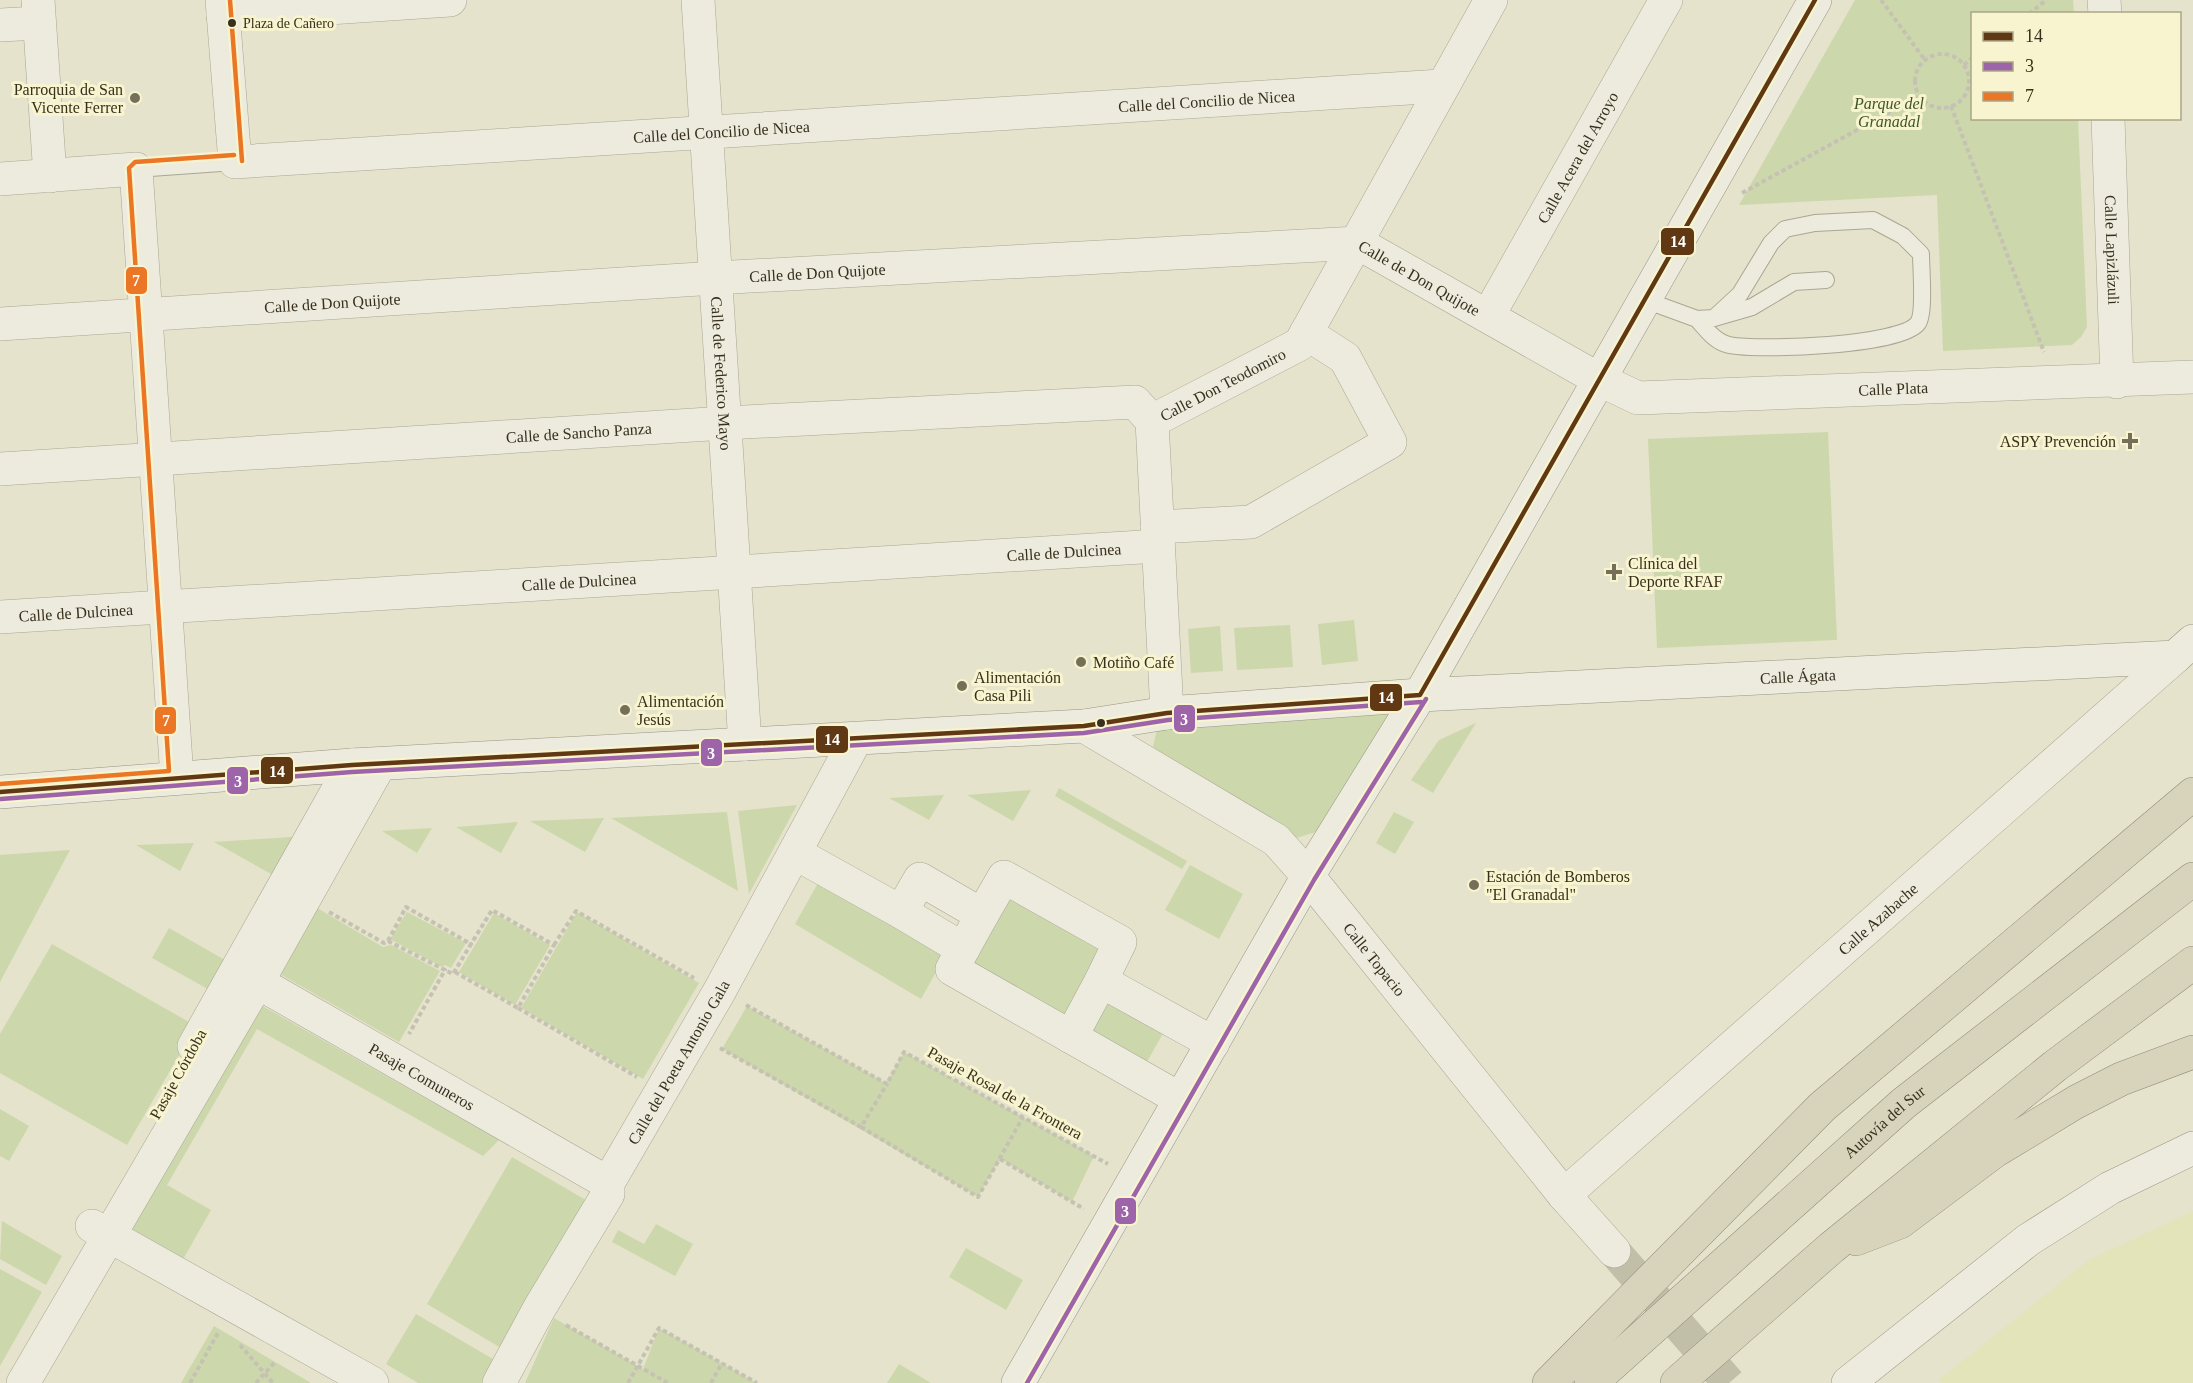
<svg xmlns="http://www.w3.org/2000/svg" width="2193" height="1383" font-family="'Times New Roman',serif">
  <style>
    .farmland { fill: #e3e4ba }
    .green { fill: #cdd7ac }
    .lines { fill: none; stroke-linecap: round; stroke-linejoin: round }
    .street-tunnel { stroke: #c2bfa8; stroke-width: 33; stroke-dasharray: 33 16; stroke-linecap: butt }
    .lane-casing { stroke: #aaa694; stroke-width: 18 }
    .street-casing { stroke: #aaa694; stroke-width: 34 }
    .secondary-casing { stroke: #999584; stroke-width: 34 }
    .highway-casing { stroke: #8f8c7b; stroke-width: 34 }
    .path { stroke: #c5c2b3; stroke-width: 4; stroke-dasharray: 4.5 3; stroke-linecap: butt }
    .lane { stroke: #ecebdd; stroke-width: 16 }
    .street { stroke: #ecebdd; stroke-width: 33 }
    .secondary { stroke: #ecebdd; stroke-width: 33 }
    .highway { stroke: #d8d3bb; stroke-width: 33 }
    .bus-1-casing { stroke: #f7f4cf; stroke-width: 9 }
    .bus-2-casing { stroke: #f7f4cf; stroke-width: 9 }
    .bus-3-casing { stroke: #f7f4cf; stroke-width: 9 }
    .bus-1 { stroke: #603813; stroke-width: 4.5 }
    .bus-2 { stroke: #9e64a9; stroke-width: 4.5 }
    .bus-3 { stroke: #eb7626; stroke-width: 4.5 }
    .bus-dot { fill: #38301c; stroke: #f7f4cf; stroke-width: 2 }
    .poi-dot { fill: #756f59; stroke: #f7f4cf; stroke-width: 2 }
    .labels { text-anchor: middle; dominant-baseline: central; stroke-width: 6; stroke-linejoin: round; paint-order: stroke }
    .bus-label { font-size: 14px; fill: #38301c; stroke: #f7f4cf; text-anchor: start }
    .poi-label { font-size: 16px; fill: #38301c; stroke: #f7f4cf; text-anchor: start }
    .street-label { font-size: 16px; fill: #38301c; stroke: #f7f4cf }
    .park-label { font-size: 16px; font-style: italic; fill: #3d5522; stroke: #f7f4cf }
    .line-badge { stroke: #f7f4cf; stroke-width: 2 }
    .badge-label { font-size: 16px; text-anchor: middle; font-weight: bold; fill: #fff }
  </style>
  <rect width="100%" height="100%" fill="#e5e3cb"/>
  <path class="farmland" d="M 2193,1211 L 2193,1383 L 1941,1383 L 1939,1380 L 2089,1260 Z"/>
  <path class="green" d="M 1855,0 L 2073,0 L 2074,13 L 1972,14 L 1972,118 L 2078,119 L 2087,327 L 2081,337 L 2072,345 L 1943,351 L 1937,195 L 1739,205 Z
    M 1828,432 L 1837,640 L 1657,648 L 1648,439 Z
    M 1354,620 L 1358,661 L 1322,665 L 1318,624 Z
    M 1290,625 L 1293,667 L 1237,670 L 1234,628 Z
    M 1220,626 L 1223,671 L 1191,673 L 1188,629 Z
    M 1367,702 L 1389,716 L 1319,831 L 1293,839 L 1153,747 L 1159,720 Z
    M 1476,723 L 1433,793 L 1411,780 L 1439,740 Z
    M 1059,788 L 1187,861 L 1182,869 L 1055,796 Z
    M 1031,790 L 1013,821 L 967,795 Z
    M 944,795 L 929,820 L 889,798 Z
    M 797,805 L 749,894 L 738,811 Z
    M 727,812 L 738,891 L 611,818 Z
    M 1394,812 L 1414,822 L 1395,854 L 1376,843 Z
    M 604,818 L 585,852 L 530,821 Z
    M 518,822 L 501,853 L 456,827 Z
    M 432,828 L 417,853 L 382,831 Z
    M 306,836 L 280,879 L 214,842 Z
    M 194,843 L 180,871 L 136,845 Z
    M 70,850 L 0,982 L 0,855 Z
    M 1190,865 L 1243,894 L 1219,939 L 1165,910 Z
    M 822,876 L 951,945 L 921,999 L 795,924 Z
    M 1005,882 L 1115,943 L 1066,1030 L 956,969 Z
    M 307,902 L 383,947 L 391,945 L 440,971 L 399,1042 L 271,969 Z
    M 407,912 L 466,943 L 451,968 L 445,965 L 442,967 L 390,939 Z
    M 577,912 L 699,983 L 643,1079 L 521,1008 Z
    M 494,913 L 550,945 L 515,1005 L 459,972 Z
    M 169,928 L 232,964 L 215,993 L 152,958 Z
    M 52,944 L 196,1026 L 127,1145 L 0,1073 L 0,1034 Z
    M 1103,986 L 1169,1023 L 1140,1074 L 1074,1037 Z
    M 252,1000 L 499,1140 L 483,1156 L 257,1029 L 167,1185 L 211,1210 L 181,1263 L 121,1229 Z
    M 747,1006 L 886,1083 L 904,1052 L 1094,1156 L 1072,1202 L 1000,1159 L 978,1197 L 722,1049 Z
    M 0,1109 L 29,1126 L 9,1161 L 0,1156 Z
    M 512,1157 L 586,1200 L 501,1348 L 427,1304 Z
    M 2,1221 L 62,1256 L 46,1285 L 0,1259 Z
    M 656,1224 L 693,1244 L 675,1276 L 612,1242 L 618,1230 L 644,1244 Z
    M 966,1248 L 1023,1280 L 1006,1310 L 949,1277 Z
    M 0,1269 L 42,1292 L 0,1366 Z
    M 416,1314 L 498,1362 L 486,1383 L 418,1383 L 386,1364 Z
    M 554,1318 L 643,1369 L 659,1328 L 757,1383 L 525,1383 Z
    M 214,1326 L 311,1383 L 181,1383 Z
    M 899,1364 L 931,1383 L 887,1383 Z"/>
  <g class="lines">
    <path class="street-tunnel" d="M 1614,1251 L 1729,1383"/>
    <defs>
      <path id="lane" d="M 136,169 L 235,162
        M 1645,300 L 1697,319 L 1714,318 L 1752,307 L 1794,282 L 1826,280
        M 1697,319 C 1706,329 1715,342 1729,345 C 1758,351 1902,346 1918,323 C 1925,313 1921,268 1921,254 L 1903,236 L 1873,220 L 1815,223 L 1785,229 L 1771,243 L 1740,294 L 1714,318"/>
      <g id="street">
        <path d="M 38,0 L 50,176"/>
        <path id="s1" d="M 222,0 L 235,162 L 1441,86"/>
        <path id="s2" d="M 698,0 L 745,744"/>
        <path d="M 2104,0 L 2105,14"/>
        <path d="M 223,15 L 450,0"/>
        <path d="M 0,25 L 39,23"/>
        <path id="s3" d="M 2108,118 L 2117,382"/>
        <path d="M 0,179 L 136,169 L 177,778"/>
        <path id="s4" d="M 1488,316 L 1666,0"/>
        <path id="s5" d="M 0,324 L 715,278 L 1358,243 L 1600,380 L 1638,398 L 2193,377"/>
        <path id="s6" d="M 0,469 L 725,423 L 1135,402 L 1152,421"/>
        <path d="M 1157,527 L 1251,522 L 1390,442 L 1345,358 L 1306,333"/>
        <path id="s7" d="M 0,617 L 1158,546"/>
        <path id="s8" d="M 1167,713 L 1152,421 L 1300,344 L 1491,0"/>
        <path id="s9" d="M 1084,726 L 1276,840 L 1308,876 L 1564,1195 L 1614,1251"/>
        <path d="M 795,853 L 901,912 L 920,879 L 982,915 L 1004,877 L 1120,942 L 1101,981 L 1213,1043"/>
        <path d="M 901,912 L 963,949"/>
        <path d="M 982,915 L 952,969 L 1180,1099"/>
        <path id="s10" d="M 238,971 L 608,1183"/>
        <path d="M 1071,1037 L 1101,981"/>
        <path d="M 194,1046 L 352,765"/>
        <path id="s11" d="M 1564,1195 L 2175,657"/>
        <path d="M 92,1226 L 372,1383"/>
        <path d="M 23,1383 L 257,983 L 380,764"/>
        <path id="s12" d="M 499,1383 L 539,1309 L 608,1194 L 608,1183 L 719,992 L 856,739"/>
      </g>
      <g id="secondary">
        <path id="s13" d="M 0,792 L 352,765 L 1084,726 L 1167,713 L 1420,695 L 2175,657 L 2193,641"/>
        <path d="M 1018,1383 L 1308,876 L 1420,695 L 1815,0"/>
        <path d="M 1848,1383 L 2028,1240 L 2110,1188 L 2193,1148"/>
      </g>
      <g id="highway">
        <path d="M 1856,1239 L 1900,1222 L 1995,1151 L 2076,1102 L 2121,1079 L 2193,1052"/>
        <path d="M 1549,1383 L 1822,1107 L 2193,794"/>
        <path id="s14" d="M 1591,1383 L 1904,1103 L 2193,879"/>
        <path d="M 1677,1383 L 1831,1248 L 2055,1066 L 2193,963"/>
      </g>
    </defs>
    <use href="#lane" class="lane-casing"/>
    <use href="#street" class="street-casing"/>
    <use href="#secondary" class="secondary-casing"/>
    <use href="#highway" class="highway-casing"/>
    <path class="path" d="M 1881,0 L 1925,60
      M 2029,14 L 2046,0
      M1915 81a27 27 0 1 1 54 0a27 27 0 1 1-54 0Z
      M 1964,65 L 1972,58
      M 1951,106 L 2044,352
      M 1742,193 L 1919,96
      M 329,912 L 384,943 L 388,941 L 445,970 L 409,1034
      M 388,941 L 406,907 L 471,944 L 453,974 L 445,970
      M 554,945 L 576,911 L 694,978
      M 455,972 L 518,1008 L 554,945 L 492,910 L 471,944
      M 746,1005 L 887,1084 L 904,1052 L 1108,1164
      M 518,1008 L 637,1077
      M 720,1048 L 861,1127 L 887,1084
      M 861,1127 L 978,1197 L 1023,1117
      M 1000,1159 L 1084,1209
      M 566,1325 L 668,1383
      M 240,1345 L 273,1383
      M 190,1383 L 219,1331
      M 256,1383 L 274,1363
      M 628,1383 L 659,1328 L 757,1383
      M 711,1383 L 722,1363"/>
    <use href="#lane" class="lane"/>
    <use href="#street" class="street"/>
    <use href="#secondary" class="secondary"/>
    <use href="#highway" class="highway"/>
    <defs>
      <path id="bus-1" d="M 0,792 L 352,765 L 1084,726 L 1167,713 L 1420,695 L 1815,0"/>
      <path id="bus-2" d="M 1,799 L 352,772 L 1084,733 L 1168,720 L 1421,702
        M 1027,1383 L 1314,880 L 1426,699"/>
      <path id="bus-3" d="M 230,0 L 242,161
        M 0,784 L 169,771 L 129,168 L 135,162 L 234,155"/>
    </defs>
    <use href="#bus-1" class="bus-1-casing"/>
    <use href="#bus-2" class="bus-2-casing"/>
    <use href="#bus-3" class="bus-3-casing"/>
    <use href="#bus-1" class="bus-1"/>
    <use href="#bus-2" class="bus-2"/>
    <use href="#bus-3" class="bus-3"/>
  </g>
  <g class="bus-dot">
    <circle cx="232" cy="23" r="5"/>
    <circle cx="1101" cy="723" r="5"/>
  </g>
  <g class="poi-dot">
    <circle cx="135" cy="98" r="6"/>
    <path d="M2127 432h6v6h6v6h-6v6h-6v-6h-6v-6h6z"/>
    <path d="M1611 563h6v6h6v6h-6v6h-6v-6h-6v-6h6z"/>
    <circle cx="1081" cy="662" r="6"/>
    <circle cx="962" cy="686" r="6"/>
    <circle cx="625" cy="710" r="6"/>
    <circle cx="1474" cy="885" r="6"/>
  </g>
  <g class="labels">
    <g class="bus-label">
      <text x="243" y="23">Plaza de Cañero</text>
    </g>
    <g class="poi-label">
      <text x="123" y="89" text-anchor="end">Parroquia de San<tspan x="123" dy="18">Vicente Ferrer</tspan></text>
      <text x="2116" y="441" text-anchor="end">ASPY Prevención</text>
      <text x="1628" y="563">Clínica del<tspan x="1628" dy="18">Deporte RFAF</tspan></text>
      <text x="1093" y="662">Motiño Café</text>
      <text x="974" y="677">Alimentación<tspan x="974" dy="18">Casa Pili</tspan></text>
      <text x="637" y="701">Alimentación<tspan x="637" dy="18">Jesús</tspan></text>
      <text x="1486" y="876">Estación de Bomberos<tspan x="1486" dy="18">"El Granadal"</tspan></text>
    </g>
    <g class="street-label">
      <text stroke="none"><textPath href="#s1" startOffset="1136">Calle del Concilio de Nicea</textPath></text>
      <text stroke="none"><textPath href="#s1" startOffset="650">Calle del Concilio de Nicea</textPath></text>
      <text stroke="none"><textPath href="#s4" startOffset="182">Calle Acera del Arroyo</textPath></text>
      <text stroke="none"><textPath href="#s3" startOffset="132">Calle Lapizlázuli</textPath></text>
      <text stroke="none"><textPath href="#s5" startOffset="819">Calle de Don Quijote</textPath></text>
      <text stroke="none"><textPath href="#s5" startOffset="1431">Calle de Don Quijote</textPath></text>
      <text stroke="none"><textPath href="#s5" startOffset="333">Calle de Don Quijote</textPath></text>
      <text stroke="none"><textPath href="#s2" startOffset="374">Calle de Federico Mayo</textPath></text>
      <text stroke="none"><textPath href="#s8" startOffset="372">Calle Don Teodomiro</textPath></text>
      <text stroke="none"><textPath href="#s5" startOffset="1936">Calle Plata</textPath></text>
      <text stroke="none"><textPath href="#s6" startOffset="580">Calle de Sancho Panza</textPath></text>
      <text stroke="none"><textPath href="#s7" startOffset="1066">Calle de Dulcinea</textPath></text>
      <text stroke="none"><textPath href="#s7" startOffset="580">Calle de Dulcinea</textPath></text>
      <text stroke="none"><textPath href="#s7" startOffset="76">Calle de Dulcinea</textPath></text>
      <text stroke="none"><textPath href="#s13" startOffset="1802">Calle Ágata</textPath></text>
      <text stroke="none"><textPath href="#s11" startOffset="418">Calle Azabache</textPath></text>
      <text stroke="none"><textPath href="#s9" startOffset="378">Calle Topacio</textPath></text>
      <text stroke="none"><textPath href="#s12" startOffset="369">Calle del Poeta Antonio Gala</textPath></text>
      <text transform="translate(178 1074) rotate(-61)">Pasaje Córdoba</text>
      <text stroke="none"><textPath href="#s10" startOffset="212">Pasaje Comuneros</textPath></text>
      <text transform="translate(1005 1093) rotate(29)">Pasaje Rosal de la Frontera</text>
      <text stroke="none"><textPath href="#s14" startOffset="393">Autovía del Sur</textPath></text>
    </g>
    <g class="park-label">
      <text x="1889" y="103">Parque del<tspan x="1889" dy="18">Granadal</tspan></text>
    </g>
  </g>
  <g class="line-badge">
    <rect x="1660" y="227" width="35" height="29" rx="6" fill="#603813"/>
    <rect x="125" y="266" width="23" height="29" rx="6" fill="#eb7626"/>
    <rect x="1369" y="683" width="34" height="29" rx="6" fill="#603813"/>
    <rect x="1173" y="704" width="23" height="29" rx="6" fill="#9e64a9"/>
    <rect x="154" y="706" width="23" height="29" rx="6" fill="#eb7626"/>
    <rect x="815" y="725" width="34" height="29" rx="6" fill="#603813"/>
    <rect x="700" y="738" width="23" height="29" rx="6" fill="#9e64a9"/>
    <rect x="260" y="756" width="34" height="29" rx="6" fill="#603813"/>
    <rect x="226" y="766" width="23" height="29" rx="6" fill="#9e64a9"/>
    <rect x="1114" y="1197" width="23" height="28" rx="6" fill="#9e64a9"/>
  </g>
  <g class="badge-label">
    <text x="1678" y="247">14</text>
    <text x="136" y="286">7</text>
    <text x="1386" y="703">14</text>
    <text x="1184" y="725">3</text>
    <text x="166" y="726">7</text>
    <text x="832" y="745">14</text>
    <text x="711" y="759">3</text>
    <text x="277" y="777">14</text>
    <text x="238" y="787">3</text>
    <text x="1125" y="1217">3</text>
  </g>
  <rect x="1971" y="12" width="210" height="108" fill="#f7f4cf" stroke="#aba687" stroke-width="1.5"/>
  <rect x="1983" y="32" width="30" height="9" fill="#603813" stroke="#aba687" stroke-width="1.5"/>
  <text x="2025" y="42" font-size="18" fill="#38301c">14</text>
  <rect x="1983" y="62" width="30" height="9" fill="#9e64a9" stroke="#aba687" stroke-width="1.5"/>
  <text x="2025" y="72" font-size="18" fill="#38301c">3</text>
  <rect x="1983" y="92" width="30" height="9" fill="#eb7626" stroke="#aba687" stroke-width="1.5"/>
  <text x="2025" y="102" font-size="18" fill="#38301c">7</text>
</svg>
